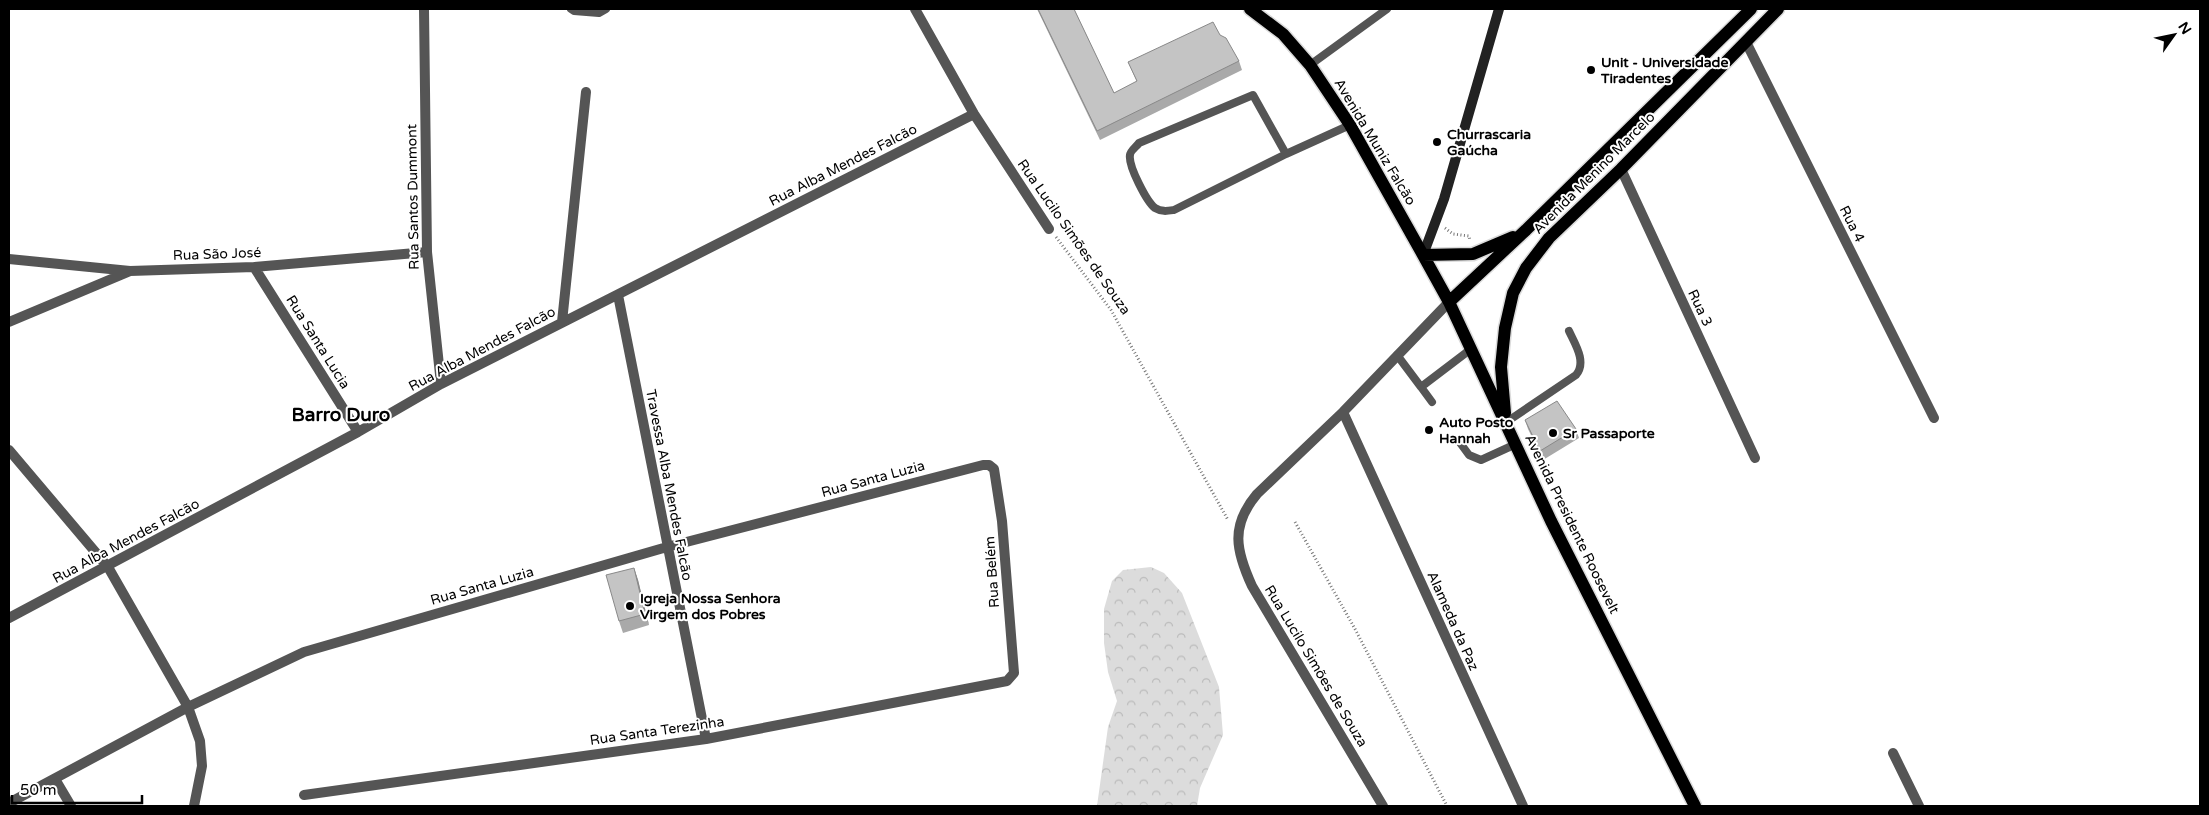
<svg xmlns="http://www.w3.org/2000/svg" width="2209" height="815" font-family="'Varela Round',sans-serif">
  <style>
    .forest { fill: url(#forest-crowns) }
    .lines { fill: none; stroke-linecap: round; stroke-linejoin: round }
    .primary-casing { stroke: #dbdbdb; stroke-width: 15 }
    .path { stroke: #777; stroke-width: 3; stroke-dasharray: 1 2.5; stroke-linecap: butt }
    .service { stroke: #555; stroke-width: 8 }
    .minor { stroke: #555; stroke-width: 10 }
    .secondary { stroke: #222; stroke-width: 10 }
    .primary { stroke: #000; stroke-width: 12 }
    .wall { fill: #a9a9a9 }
    .shaded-wall { fill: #898989 }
    .building { fill: #c4c4c4; stroke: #898989 }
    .poi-dot { fill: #000; stroke: #fff; stroke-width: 2 }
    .labels { text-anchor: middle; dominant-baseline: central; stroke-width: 4; stroke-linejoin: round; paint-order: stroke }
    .poi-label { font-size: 14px; font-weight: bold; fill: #000; stroke: #fff; text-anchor: start }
    .street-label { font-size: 14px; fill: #000; stroke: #fff }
    .district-label { font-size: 19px; font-weight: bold; fill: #000; stroke: #fff }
  </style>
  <defs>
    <pattern id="forest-crowns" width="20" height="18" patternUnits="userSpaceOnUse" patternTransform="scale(1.25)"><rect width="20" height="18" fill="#dcdcdc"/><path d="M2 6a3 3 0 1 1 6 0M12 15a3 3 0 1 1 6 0" fill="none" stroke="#bbb"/></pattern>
  </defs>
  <rect width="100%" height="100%" fill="#fff"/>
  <path class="forest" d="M 1151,567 L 1164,573 L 1182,593 L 1219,687 L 1223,735 L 1200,788 L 1197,806 L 1097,806 L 1108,727 L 1117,701 L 1108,672 L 1104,643 L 1104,609 L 1112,581 L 1123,570 Z"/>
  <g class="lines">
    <defs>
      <path id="primary" d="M 1250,9 L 1283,34 L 1310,65 L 1350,125 L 1423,255 L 1449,302 L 1551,521 L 1695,806
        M 1423,255 L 1473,254 L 1513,237
        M 1449,302 L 1526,230 L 1751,9
        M 1505,413 L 1501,367 L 1505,328 L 1513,293 L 1526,268 L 1549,238 L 1621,169 L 1778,9"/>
    </defs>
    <use href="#primary" class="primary-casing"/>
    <path class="path" d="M 1445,228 L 1453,234 L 1469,236 L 1470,241
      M 1056,237 L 1111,310 L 1228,520
      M 1295,522 L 1355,629 L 1447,806"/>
    <path class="service" d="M 571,9 L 574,11 L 599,13 L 606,9
      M 1310,65 L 1387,9
      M 1286,154 L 1253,95 L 1139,143 C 1136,147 1130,151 1130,155 C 1128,166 1147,202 1155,208 C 1162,212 1167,211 1174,210 L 1286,154 L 1350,125
      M 1397,355 L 1421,387
      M 1432,402 L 1421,387 L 1471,349
      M 1505,423 L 1576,375 C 1587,362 1575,344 1569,331
      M 1458,440 L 1469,455 L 1481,460 L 1516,444"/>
    <path class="minor" d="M 424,9 L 427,252 L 441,384
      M 915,9 L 974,114 L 1049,229
      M 1746,42 L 1934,418
      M 1621,169 L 1755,458
      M 9,259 L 130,271 L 254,267 L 427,252
      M 254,267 L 358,432
      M 618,295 L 706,739
      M 9,322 L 128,272
      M 562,322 L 586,92
      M 1343,412 L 1523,806
      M 9,450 L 108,567 L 188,707 L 200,741 L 202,766 L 194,806
      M 9,618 L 358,432 L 441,384 L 974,114
      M 1893,753 L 1919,806
      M 55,779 L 71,806
      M 9,803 L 188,707 L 304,652 L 667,547 L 983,465 L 989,465 L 994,469 L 1002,521 L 1014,673 L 1007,681 L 706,739 L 304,795
      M 1383,806 L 1252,586 C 1236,551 1230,526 1257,494 L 1343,412 L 1449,302"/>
    <path class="secondary" d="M 1423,255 L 1444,199 L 1499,9"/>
    <use href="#primary" class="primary"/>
  </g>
  <path class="wall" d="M 1037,9 L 1074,9 L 1114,93 L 1137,82 L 1128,62 L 1220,35 L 1239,61 L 1242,70 L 1100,140 Z
    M 1525,420 L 1576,429 L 1579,438 L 1543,460 L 1528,429 Z
    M 634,568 L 638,580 L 649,625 L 623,633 L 619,621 Z"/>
  <path class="shaded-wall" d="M 634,568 L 638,580 L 649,625 L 645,614 Z"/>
  <path class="building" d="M 1038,9 L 1074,9 L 1114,93 L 1137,81 L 1128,62 L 1213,22 L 1220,35 L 1226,38 L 1239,61 L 1097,131 Z
    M 1557,401 L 1576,429 L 1540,451 L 1525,420 Z
    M 634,568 L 645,614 L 619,621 L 606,575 Z"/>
  <g class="poi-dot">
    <circle cx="1591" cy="70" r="5"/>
    <circle cx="1437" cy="142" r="5"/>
    <circle cx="1429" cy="430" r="5"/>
    <circle cx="1553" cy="433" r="5"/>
    <circle cx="630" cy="606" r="5"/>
  </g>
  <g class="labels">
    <g class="poi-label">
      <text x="1601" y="62">Unit - Universidade<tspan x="1601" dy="16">Tiradentes</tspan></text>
      <text x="1447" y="134">Churrascaria<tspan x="1447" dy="16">Gaúcha</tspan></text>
      <text x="1439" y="422">Auto Posto<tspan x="1439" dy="16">Hannah</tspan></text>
      <text x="1563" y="433">Sr Passaporte</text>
      <text x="640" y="598">Igreja Nossa Senhora<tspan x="640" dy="16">Virgem dos Pobres</tspan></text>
    </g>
    <g class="street-label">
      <text transform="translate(1375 142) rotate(59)">Avenida Muniz Falcão</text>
      <text transform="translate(843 165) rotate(-27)">Rua Alba Mendes Falcão</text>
      <text transform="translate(1594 173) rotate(-45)">Avenida Menino Marcelo</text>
      <text transform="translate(413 197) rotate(-91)">Rua Santos Dummont</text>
      <text transform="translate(1852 224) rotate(63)">Rua 4</text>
      <text transform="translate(1074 237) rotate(55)">Rua Lucilo Simões de Souza</text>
      <text transform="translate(217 254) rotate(-2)">Rua São José</text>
      <text transform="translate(1700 308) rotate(65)">Rua 3</text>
      <text transform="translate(318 342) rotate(58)">Rua Santa Lucia</text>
      <text transform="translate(482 349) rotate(-28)">Rua Alba Mendes Falcão</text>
      <text transform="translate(873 479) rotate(-15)">Rua Santa Luzia</text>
      <text transform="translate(669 485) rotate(79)">Travessa Alba Mendes Falcão</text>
      <text transform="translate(1572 524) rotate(64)">Avenida Presidente Roosevelt</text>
      <text transform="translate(126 541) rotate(-28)">Rua Alba Mendes Falcão</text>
      <text transform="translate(992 572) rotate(-94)">Rua Belém</text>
      <text transform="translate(482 586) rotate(-16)">Rua Santa Luzia</text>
      <text transform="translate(1453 621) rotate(66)">Alameda da Paz</text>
      <text transform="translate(1316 666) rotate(59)">Rua Lucilo Simões de Souza</text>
      <text transform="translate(657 731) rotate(-8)">Rua Santa Terezinha</text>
    </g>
    <g class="district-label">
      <text x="341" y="415">Barro Duro</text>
    </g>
  </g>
  <rect width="2209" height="815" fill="none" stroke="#000000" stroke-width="20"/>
  <g transform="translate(2174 35) rotate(57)" stroke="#ffffff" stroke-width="4" paint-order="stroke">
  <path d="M0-4L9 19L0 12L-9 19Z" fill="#000000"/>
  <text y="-8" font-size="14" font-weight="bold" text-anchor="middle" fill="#000000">N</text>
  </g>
  <path d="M12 795v8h130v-8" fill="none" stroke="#000000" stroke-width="2.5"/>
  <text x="20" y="795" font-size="15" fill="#000000" stroke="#ffffff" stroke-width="4" paint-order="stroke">50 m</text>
</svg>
